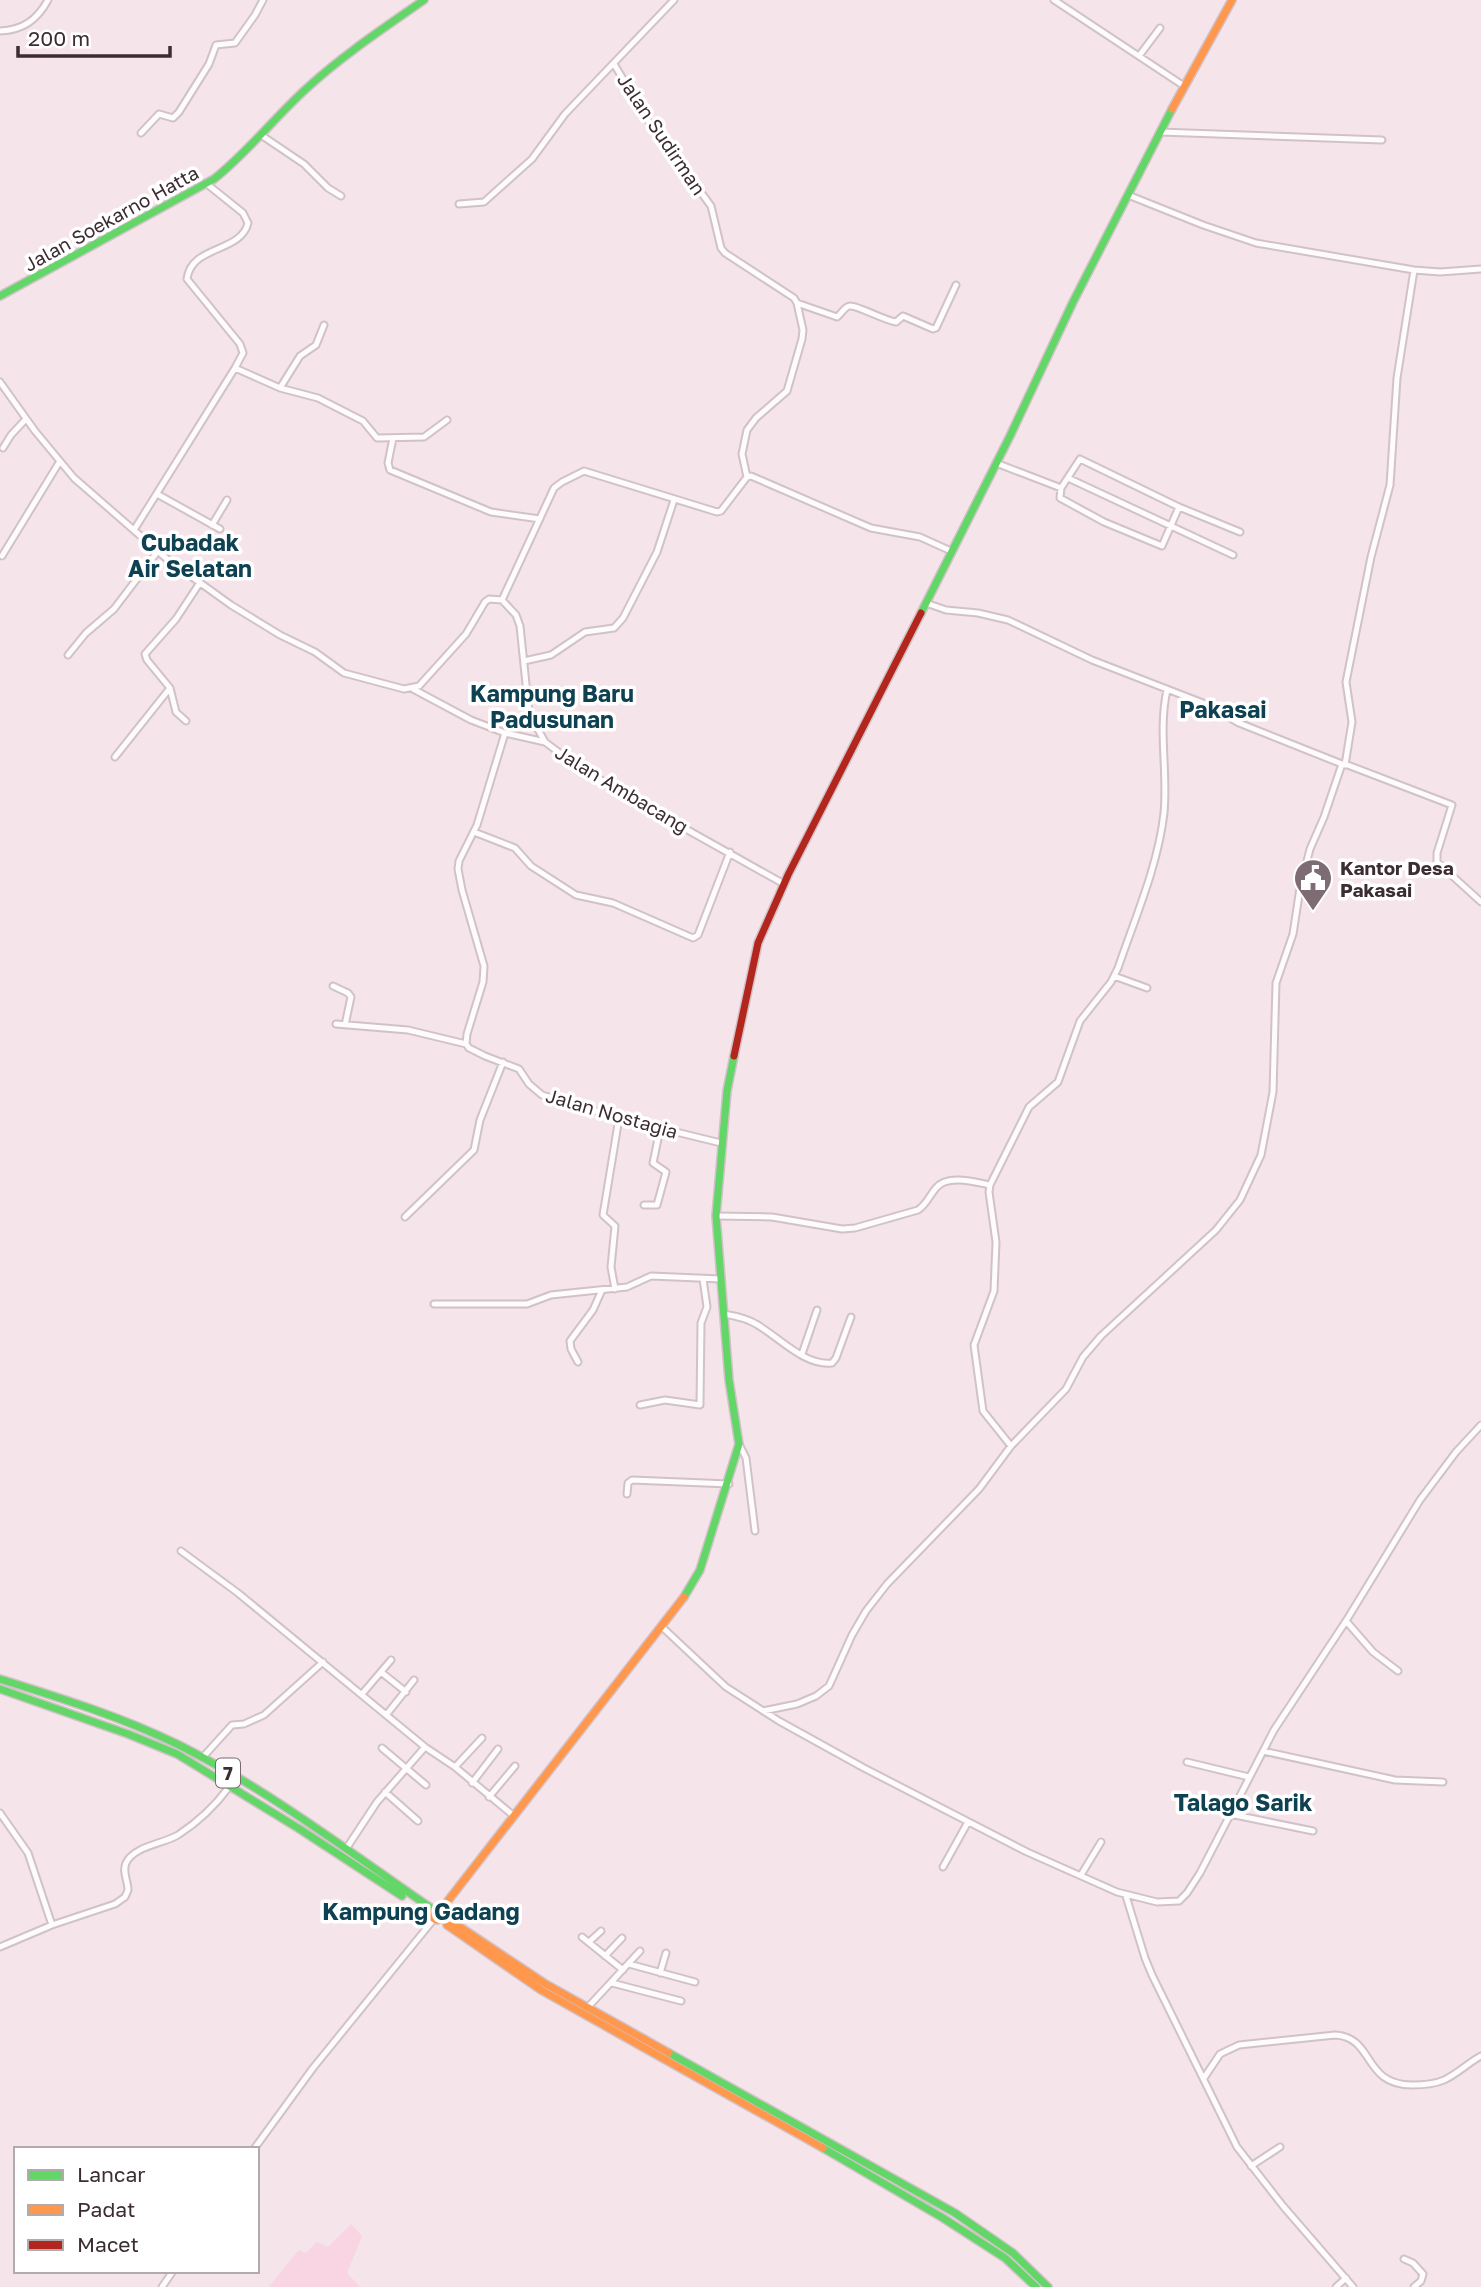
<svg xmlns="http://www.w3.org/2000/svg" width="1481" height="2287" font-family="'Golos Text',sans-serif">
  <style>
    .green { fill: #f9d4e3 }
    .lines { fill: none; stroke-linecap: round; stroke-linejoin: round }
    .street-casing { stroke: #d1c2c8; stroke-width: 9 }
    .fast-casing { stroke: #d1c2c8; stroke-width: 10 }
    .slow-casing { stroke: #d1c2c8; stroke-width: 10 }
    .jam-casing { stroke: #d1c2c8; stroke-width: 10 }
    .street { stroke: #fefbfc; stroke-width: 5 }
    .fast { stroke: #63d668; stroke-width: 7 }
    .slow { stroke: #ff974d; stroke-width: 7 }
    .jam { stroke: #b3261e; stroke-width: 7 }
    .labels { text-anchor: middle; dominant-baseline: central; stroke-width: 7; stroke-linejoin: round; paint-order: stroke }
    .shield { fill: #fff; stroke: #766b70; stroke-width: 2 }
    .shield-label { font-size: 18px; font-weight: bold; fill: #3c2c33 }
    .street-label { font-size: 19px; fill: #3c2c33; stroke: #fff }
    .poi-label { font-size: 19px; font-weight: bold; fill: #3c2c33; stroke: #fff; text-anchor: start }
    .quarter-label { font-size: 23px; font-weight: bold; fill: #0e4253; stroke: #fff }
  </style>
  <rect width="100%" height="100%" fill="#f5e4ea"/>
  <path class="green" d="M 351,2224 L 362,2236 L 347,2273 L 360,2287 L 269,2287 L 299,2250 L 306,2253 L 317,2242 L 328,2247 Z"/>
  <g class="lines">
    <defs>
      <path id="street" d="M 1054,0 L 1184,86
        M 0,31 C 23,30 37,20 48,0
        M 1139,56 L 1160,28
        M 614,64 L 647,119 L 711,206 L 721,248 L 725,253 L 794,298 L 797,303 L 803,330 L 802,339 L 787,391 L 756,418 L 747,430 L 742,454 L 747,477
        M 1160,132 L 1382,140
        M 141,133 L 159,114 L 173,118 L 179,112 L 209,64 L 216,45 L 235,43 L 255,15 L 263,0
        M 261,135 L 304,164 L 328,188 L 341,196
        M 1128,195 L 1203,225 L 1256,243 L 1414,270 L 1440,272 L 1481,269
        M 459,204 L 484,202 L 532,159 L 565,114 L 674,0
        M 797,303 L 837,317 C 841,314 845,306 850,306 C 857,305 883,320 896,322 L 903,316 L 933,329 L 936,328 L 956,285
        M 235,368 L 280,388 L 318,398 L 363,421 L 377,438 L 424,437 L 447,420
        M 0,382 L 35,431 L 74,478 L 167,559 L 231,605 L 280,635 L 315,652 L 344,673 L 404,689 L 419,686 L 466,634 L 485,602 L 489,599 L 502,600 L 516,615 L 520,626 L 529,713 L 545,742 L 573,763 L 636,801 L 784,884
        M 280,388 L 300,356 L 316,345 L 324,325
        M 393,438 L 388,463 L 390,470 L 491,512 L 540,519
        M 3,448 L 11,435 L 26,419
        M 1080,459 L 1179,507 L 1162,546 L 1104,522 L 1060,498 L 1061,488 Z
        M 996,463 L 1061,488
        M 1068,478 L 1233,555
        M 157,494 L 220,529
        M 1179,507 L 1240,532
        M 212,525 L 227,500
        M 134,530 L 235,368 L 243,353 L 240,344 L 187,279 C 191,245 241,253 248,223 L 243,213 L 207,184
        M 2,556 L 60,461
        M 502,600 L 554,488 L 562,482 L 584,471 L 717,512 L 721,511 L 747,477 L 751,476 L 871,528 L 920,537 L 951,551
        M 68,655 L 86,633 L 114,609 L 158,551
        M 524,661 L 551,655 L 585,632 L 614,628 L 623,618 L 657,552 L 674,500
        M 170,688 L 176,712 L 186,721
        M 413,689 L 471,720 L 505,733
        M 545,742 L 505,733 L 477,825 L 459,861 L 458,869 L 462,890 L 484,966 L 483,982 L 467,1034 L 466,1044 L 469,1048 L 485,1056 L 519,1069 L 529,1084 L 542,1095 L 619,1118 L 721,1143
        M 115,757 L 170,688 L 147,660 L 145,654 L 176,619 L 199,584
        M 1345,764 L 1452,805 L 1437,853 L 1437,862 L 1481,902
        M 1345,765 L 1352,722 L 1346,682 L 1371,557 L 1390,485 L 1397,378 L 1414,270
        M 474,832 L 515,848 L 531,866 L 576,895 L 613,903 L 693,938 L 698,935 L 730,852
        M 1114,976 L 1147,988
        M 333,986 L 348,993 L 351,997 L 345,1025
        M 336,1024 L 408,1030 L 466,1044
        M 644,1205 L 657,1205 L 666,1172 L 653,1163 L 660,1129
        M 716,1216 L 772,1217 L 842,1229 L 855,1228 L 918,1210 C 927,1204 929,1196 936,1188 C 947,1174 975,1182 990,1185
        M 405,1217 L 474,1150 L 480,1120 L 503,1062
        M 615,1289 L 611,1267 L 615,1226 L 603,1215 L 619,1118
        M 434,1304 L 527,1304 L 551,1295 L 627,1287 L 651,1276 L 721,1279
        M 724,1314 C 736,1316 746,1318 756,1324 C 779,1337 804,1366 832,1363 L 836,1358 L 851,1317
        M 802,1354 L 817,1310
        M 578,1362 L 571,1349 L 570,1341 L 593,1310 L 602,1290
        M 640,1405 L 665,1400 L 700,1405 L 701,1323 L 707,1307 L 703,1279
        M 739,1444 L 746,1458 L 755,1531
        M 1011,1446 L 983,1411 L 974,1345 L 994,1291 L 996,1242 L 989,1192 L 990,1185 L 1029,1107 L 1058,1082 L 1080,1021 L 1111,982 L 1118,968 C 1135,918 1158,866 1164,813 C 1168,772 1158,730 1167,690
        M 627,1494 L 628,1483 L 632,1480 L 729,1484
        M 181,1551 L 238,1593 L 425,1747 L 455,1767 L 514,1816
        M 1346,1621 L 1373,1652 L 1398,1671
        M 661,1626 L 726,1687 L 779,1721 L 864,1768 L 1027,1852 L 1117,1892 L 1157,1902 L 1179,1901 L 1187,1893 L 1200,1873 L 1274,1730 L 1346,1621 L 1420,1500 L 1456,1452 L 1481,1425
        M 381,1672 L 406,1692
        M 362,1694 L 391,1660
        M 763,1711 L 797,1704 L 816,1696 L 829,1686 L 852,1635 L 866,1611 L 887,1584 L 979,1489 L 1011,1446 L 1066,1389 L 1083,1357 L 1101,1336 L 1216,1230 L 1240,1200 L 1261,1155 L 1273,1092 L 1276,983 L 1293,934 L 1300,888 L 1310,849 L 1324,817 L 1342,764 L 1239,723 L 1208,705 L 1092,660 L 1008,620 L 978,613 L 946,610 L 926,603
        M 387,1714 L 414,1680
        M 382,1748 L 426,1785
        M 1263,1751 L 1395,1780 L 1443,1782
        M 203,1757 L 232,1725 L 244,1724 L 264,1715 L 323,1662
        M 1187,1762 L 1249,1777
        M 455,1767 L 482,1738
        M 472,1783 L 498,1749
        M 385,1792 L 418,1821
        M 489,1797 L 515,1766
        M 0,1813 L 28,1853 L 52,1925
        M 1230,1814 L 1313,1831
        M 346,1849 L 377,1802 L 425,1747
        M 943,1867 L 968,1822
        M 1081,1875 L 1101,1842
        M 1126,1896 L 1145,1958 L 1152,1975 L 1237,2147 L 1283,2206 L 1353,2287
        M 582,1937 L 623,1970
        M 589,1942 L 601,1931
        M 0,1947 L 52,1925 L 115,1904 L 125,1897 L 128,1890 C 128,1881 122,1872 126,1863 C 134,1846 163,1844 178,1835 C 198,1822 215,1806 229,1787
        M 605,1956 L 622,1938
        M 629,1964 L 695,1982
        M 660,1973 L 666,1953
        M 612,1983 L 681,2001
        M 589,2006 L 640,1951
        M 1204,2078 L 1220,2054 L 1239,2045 L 1335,2035 C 1375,2037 1362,2085 1412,2085 C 1422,2085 1435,2084 1444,2080 C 1457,2074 1468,2063 1481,2056
        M 254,2149 L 313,2068 L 434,1919
        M 1251,2166 L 1280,2147
        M 1404,2259 L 1413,2263 L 1423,2274 L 1421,2281 L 1414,2287
        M 162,2287 L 173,2271
        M 1336,2287 L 1346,2278"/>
      <path id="fast" d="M 0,296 L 214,179 C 248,152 275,117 307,88 C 343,55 384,28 424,0
        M 921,613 L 1010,436 L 1073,302 L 1172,109
        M 684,1597 L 700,1570 L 739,1444 L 729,1380 L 716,1216 L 727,1091 L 734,1056
        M 0,1679 C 61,1698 122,1717 179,1745 C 270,1791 351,1853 434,1910
        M 0,1689 L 128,1734 L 177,1754 L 298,1828 L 402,1896
        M 669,2053 L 955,2213 L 1013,2253 L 1048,2287
        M 823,2148 L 943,2218 L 1005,2258 L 1036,2287"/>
      <path id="slow" d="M 1172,109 L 1232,0
        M432 1915a5 5 0 1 1 10 0a5 5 0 1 1-10 0Z
        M 440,1911 L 684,1597
        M 442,1915 L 544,1983 L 669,2053
        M 447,1925 L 541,1990 L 823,2148"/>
      <path id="jam" d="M 734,1056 L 758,943 L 788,875 L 921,613"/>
    </defs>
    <use href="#street" class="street-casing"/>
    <use href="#fast" class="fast-casing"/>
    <use href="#slow" class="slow-casing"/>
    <use href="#jam" class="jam-casing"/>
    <use href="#street" class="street"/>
    <use href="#fast" class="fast"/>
    <use href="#slow" class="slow"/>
    <use href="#jam" class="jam"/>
  </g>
  <defs>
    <symbol id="civic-pin" viewBox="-11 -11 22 30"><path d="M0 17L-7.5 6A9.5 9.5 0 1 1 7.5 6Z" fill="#7d6c73" stroke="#fff"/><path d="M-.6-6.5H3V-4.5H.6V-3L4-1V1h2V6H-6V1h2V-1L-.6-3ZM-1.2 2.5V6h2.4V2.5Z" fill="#fff"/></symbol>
  </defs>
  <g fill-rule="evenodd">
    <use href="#civic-pin" x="1291" y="856" width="44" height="60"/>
  </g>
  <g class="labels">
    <rect class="shield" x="216" y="1758.5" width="24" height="29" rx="5"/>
    <g class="shield-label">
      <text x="228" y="1773">7</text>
    </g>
    <g class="street-label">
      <text transform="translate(662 134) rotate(56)">Jalan Sudirman</text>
      <text transform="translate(111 218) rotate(-29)">Jalan Soekarno Hatta</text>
      <text transform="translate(622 789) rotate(31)">Jalan Ambacang</text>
      <text transform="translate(612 1113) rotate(16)">Jalan Nostagia</text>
    </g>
    <g class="poi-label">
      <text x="1340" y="867">Kantor Desa<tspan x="1340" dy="22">Pakasai</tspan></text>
    </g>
    <g class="quarter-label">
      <text x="190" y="542">Cubadak<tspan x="190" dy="26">Air Selatan</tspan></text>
      <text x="552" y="693">Kampung Baru<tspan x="552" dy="26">Padusunan</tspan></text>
      <text x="1223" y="709">Pakasai</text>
      <text x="1243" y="1802">Talago Sarik</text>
      <text x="421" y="1911">Kampung Gadang</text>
    </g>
  </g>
  <rect x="14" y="2147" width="245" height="126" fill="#ffffff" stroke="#b1abad" stroke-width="2"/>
  <rect x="28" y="2170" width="35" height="10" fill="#63d668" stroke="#b1abad" stroke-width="2"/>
  <text x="77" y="2182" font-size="21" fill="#3c2c33">Lancar</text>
  <rect x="28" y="2205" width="35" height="10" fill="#ff974d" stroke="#b1abad" stroke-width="2"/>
  <text x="77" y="2217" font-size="21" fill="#3c2c33">Padat</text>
  <rect x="28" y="2240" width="35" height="10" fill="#b3261e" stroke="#b1abad" stroke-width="2"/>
  <text x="77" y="2252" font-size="21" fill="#3c2c33">Macet</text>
  <path d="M18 46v10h152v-10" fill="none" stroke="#3c2c33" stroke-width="3.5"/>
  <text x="28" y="46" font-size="21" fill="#3c2c33" stroke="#ffffff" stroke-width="5" paint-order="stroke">200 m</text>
</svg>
